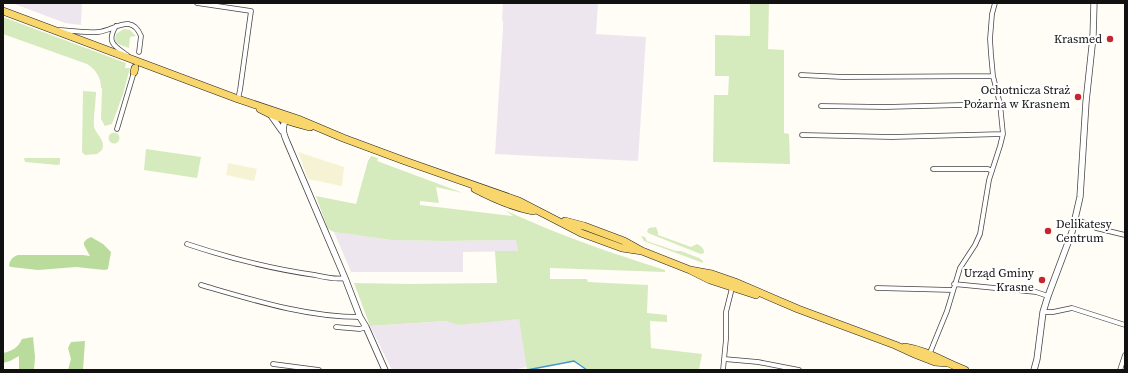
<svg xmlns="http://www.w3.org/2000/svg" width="1128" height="373" font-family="'Source Serif 4',serif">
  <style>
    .industrial { fill: #eee6ef }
    .farmland { fill: #f6f3d4 }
    .green { fill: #d5ebbd }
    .forest { fill: #b9dc9c }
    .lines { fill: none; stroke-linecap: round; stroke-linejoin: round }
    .stream { stroke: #3f96cf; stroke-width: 1.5 }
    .minor-casing { stroke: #444; stroke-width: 5.5 }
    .tertiary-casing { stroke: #444; stroke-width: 7 }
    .primary-casing { stroke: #222; stroke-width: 8 }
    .minor { stroke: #fff; stroke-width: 4 }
    .tertiary { stroke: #fff; stroke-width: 5.5 }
    .primary { stroke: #f9d66b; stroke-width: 7 }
    .poi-dot { fill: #c4262e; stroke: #fff; stroke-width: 1.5 }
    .labels { text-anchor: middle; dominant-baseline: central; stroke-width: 4; stroke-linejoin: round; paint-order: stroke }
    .poi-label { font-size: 12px; fill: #111; stroke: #fff; text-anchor: end }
  </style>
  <rect width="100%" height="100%" fill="#fffdf5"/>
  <path class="industrial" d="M 12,3 L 82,3 L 81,25 L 65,23 Z
    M 503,3 L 598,3 L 596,34 L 646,37 L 638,161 L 495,154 L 503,28 L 503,21 L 502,20 Z
    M 334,232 L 391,240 L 444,241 L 517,240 L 518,251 L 463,252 L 463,272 L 351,272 Z
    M 519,318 L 527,367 L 511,370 L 392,370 L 370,326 L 447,321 L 458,325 Z"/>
  <path class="farmland" d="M 298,152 L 344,167 L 342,186 L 308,179 Z
    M 228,163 L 257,169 L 254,181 L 226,175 Z"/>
  <path class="green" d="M 750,3 L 769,3 L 768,49 L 784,50 L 784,133 L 789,134 L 790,164 L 713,162 L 714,95 L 728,95 L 729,76 L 715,76 L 715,35 L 750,36 Z
    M 3,17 L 126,63 L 125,68 L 130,68 L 123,94 L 112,124 L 105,126 L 101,119 L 102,88 L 101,88 C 101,77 96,70 87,64 L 3,34 Z
    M 124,29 L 130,30 L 136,36 L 130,37 L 129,48 L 118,44 L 115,41 L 116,34 Z
    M 83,91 L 96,92 C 96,99 93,122 94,127 C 97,136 106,140 102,150 L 97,154 L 85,155 L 82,152 Z
    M108.5 138a5.5 5.5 0 1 1 11 0a5.5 5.5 0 1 1-11 0Z
    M 146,149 L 201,157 L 197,178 L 144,170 Z
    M 371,156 L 378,158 L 377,161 L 463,193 L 436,187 L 439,203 L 420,201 L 420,205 L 513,216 L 505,210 C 556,234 611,253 665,270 L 665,272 L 550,268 L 550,279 L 587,279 L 588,282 L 648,285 L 647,313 L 667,315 L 667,322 L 650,321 L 651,348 L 702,354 L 699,370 L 588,370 C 584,367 579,363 574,362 C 565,358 540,370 527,370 L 519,319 L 458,325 L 446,321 L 370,326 L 354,283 L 409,284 L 497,283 L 495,251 L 518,251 L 516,240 L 444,241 L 391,240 L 334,232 L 328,229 L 316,196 L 356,204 L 368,161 Z
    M 24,158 L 60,158 L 60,164 L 58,165 L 25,162 Z
    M 656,227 L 658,232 L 658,235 L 691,247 L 697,244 C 701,246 704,248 704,253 L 701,254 L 698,253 L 648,233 L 647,231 L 649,228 Z
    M 641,236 L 645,237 L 647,241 L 676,251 L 681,251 L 699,258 L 703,261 L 703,263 L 644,241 Z"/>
  <path class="forest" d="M 91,237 L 103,244 L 111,252 L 108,269 L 105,270 L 76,267 L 38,270 L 11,267 L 9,266 C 10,260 12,257 18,255 L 83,255 L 90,256 L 84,245 L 84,242 L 87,239 Z
    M 33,337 L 35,357 L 34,370 L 19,370 L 19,356 L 10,361 L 3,363 L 3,353 C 12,351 18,348 22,339 Z
    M 85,341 L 83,370 L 68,370 L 71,359 L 68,348 L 71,342 Z"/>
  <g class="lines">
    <path class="stream" d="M 527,370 L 574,361 L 587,370"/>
    <defs>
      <path id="minor" d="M 197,3 L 251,11 L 240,90 L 238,99
        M 116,26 C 106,42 114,46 127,55
        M 60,30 C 72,31 85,33 98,32 C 114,31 131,12 141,36 L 139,52
        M 801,75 L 843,77 L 993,76
        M 821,106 L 885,107 L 1000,104
        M 117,129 L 134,72
        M 802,135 L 892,137 L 1003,134
        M 933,169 L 988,169 L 992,171
        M 1076,219 L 1096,228 L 1125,235
        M 187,244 C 229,258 272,269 315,275 C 324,277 336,280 345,278
        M 954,284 L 1036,292 L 1048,296
        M 201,285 C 253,300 306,317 360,317
        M 877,288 L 953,290
        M 1043,312 L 1053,312 L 1072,308 L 1125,325
        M 336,327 L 360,329 L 366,327
        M 929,355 L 947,311 L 960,268 L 975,245 L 980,234 L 989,180 L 1000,146 L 1003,134 L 1000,104 L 993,76 L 991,54 L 990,39 L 992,14 L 995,3
        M 724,359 L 758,362 L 799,370
        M 273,364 L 319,370
        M 723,370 L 726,339 L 726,312 L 732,288
        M 1120,370 L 1125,355"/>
      <path id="tertiary" d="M 270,114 L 282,131
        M 287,118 C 281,126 283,133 287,142 L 345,278 L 360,317 L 366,327 L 385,370
        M 1034,370 L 1037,359 L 1043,312 L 1048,296 L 1072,232 L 1080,197 L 1086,102 L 1093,37 L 1094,3"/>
      <path id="primary" d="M 3,11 L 238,99 L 298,119 L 343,138 L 405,161 L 519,201 L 581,233 L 622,248 L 642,251
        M 134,72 L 135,68
        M 260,109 C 276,118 293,123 310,127
        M 475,189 C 494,199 512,207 533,211
        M 565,221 L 584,226 L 624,241 L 642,251 L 690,270 L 710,280 L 756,295
        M 690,270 L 712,274 L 735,282 L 798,309 L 895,345 L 917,355 L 935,362 L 946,363
        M 905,347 C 929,351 943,362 965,370"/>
    </defs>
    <use href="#minor" class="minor-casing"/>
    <use href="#tertiary" class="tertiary-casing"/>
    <use href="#primary" class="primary-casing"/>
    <use href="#minor" class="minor"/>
    <use href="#tertiary" class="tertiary"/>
    <use href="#primary" class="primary"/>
  </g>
  <g class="poi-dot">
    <circle cx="1110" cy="39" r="4"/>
    <circle cx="1078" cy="97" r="4"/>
    <circle cx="1048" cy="231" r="4"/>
    <circle cx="1042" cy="280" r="4"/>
  </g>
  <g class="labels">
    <g class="poi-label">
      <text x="1102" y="39">Krasmed</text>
      <text x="1070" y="90">Ochotnicza Straż<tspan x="1070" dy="14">Pożarna w Krasnem</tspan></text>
      <text x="1056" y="224" text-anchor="start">Delikatesy<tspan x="1056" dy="14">Centrum</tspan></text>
      <text x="1034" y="273">Urząd Gminy<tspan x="1034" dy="14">Krasne</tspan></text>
    </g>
  </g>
  <rect width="1128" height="373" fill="none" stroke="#111111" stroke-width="8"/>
</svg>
